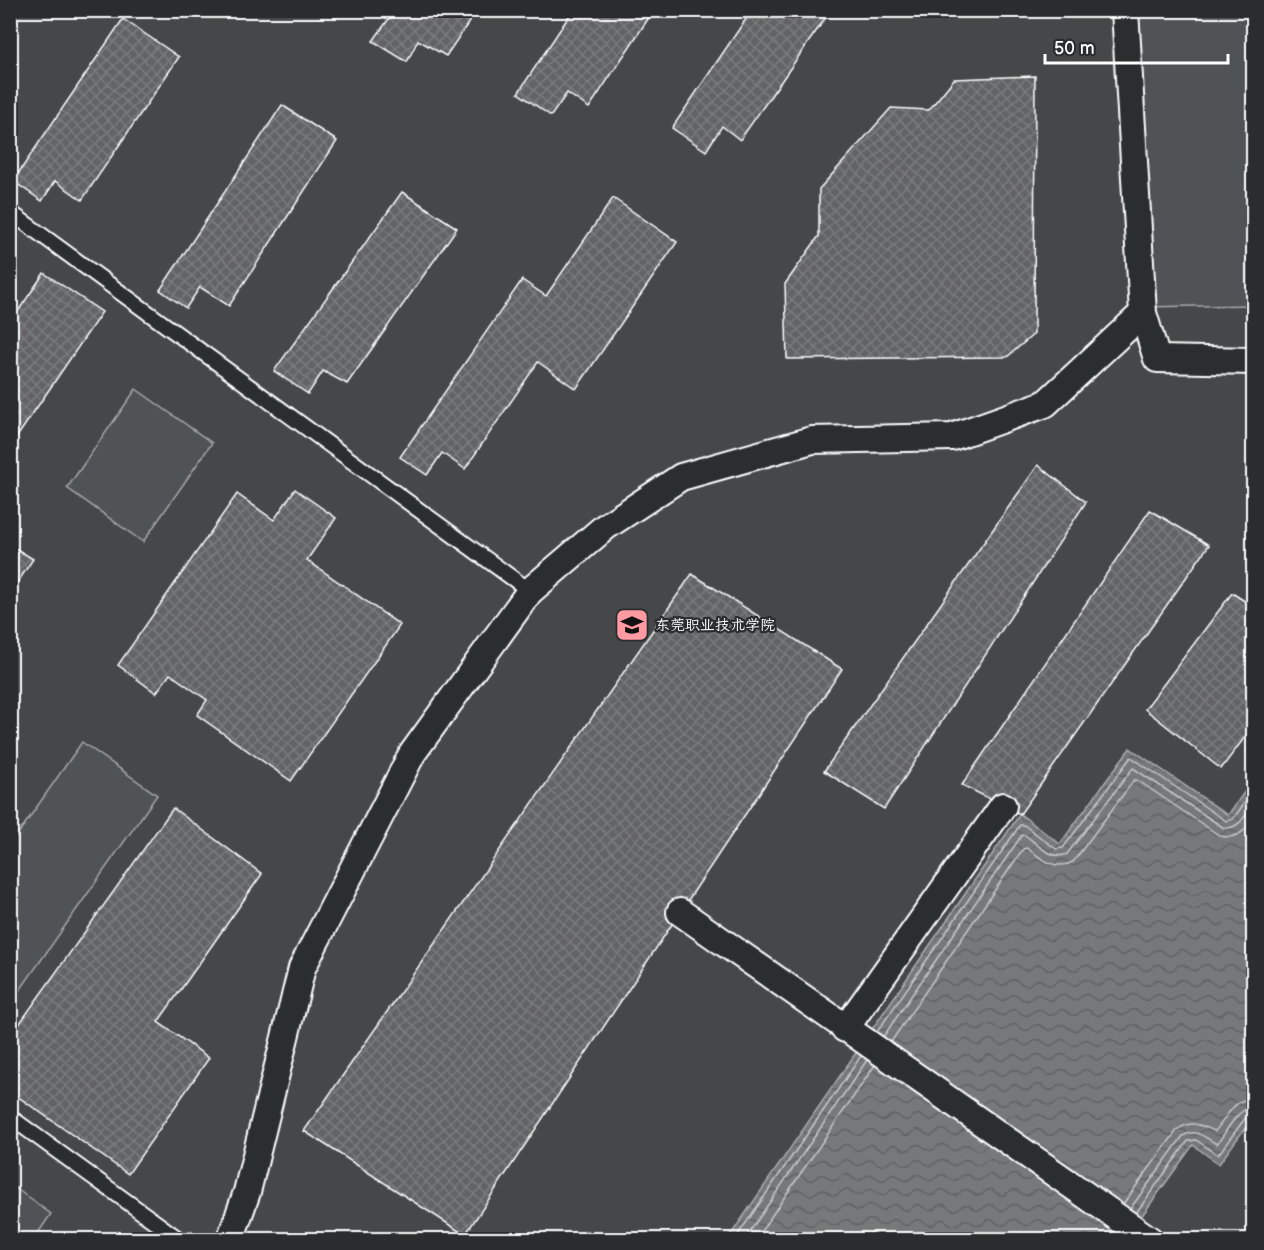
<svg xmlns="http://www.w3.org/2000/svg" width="1264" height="1250" font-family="'Balsamiq Sans','LXGW WenKai TC',sans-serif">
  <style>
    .built { fill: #444748 }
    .grass { fill: #505354; stroke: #a8a9aa; stroke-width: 1.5 }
    .water { fill: url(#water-waves); stroke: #adaeaf; stroke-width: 1.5 }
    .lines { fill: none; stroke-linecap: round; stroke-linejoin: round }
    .shore { stroke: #c8c9c9; stroke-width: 1.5 }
    .building { fill: url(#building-cross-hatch); stroke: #fff; stroke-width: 1.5 }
    .lane-casing { stroke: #fff; stroke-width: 18 }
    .street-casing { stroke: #fff; stroke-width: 30 }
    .lane { stroke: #2a2d2e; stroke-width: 14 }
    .street { stroke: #2a2d2e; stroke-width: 26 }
    .labels { text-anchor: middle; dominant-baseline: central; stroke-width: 4.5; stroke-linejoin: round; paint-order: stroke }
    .poi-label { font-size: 15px; fill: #fff; stroke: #2a2d2e; text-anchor: start }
  </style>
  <defs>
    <pattern id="water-waves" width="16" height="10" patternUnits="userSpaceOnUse" patternTransform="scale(1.5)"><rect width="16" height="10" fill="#767879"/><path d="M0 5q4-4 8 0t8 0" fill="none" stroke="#616262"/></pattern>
    <pattern id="building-cross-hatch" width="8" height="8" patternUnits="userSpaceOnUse" patternTransform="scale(1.5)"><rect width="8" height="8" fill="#636465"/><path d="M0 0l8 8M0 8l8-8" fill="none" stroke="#7a7b7c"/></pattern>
  </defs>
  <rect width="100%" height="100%" fill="#373a3b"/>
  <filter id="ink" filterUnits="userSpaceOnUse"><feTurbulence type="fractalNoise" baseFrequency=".0167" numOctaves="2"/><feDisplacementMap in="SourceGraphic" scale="12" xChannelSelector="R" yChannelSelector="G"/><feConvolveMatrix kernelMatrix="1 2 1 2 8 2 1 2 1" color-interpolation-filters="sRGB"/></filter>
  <g filter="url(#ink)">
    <path class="built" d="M 11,11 L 1253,11 L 1253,1239 L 11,1239 Z"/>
    <path class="grass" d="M 1134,11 L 1253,11 L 1253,305 L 1141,307 Z
      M 136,389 L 212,443 L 143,542 L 67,488 Z
      M 82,742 L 157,795 L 11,1003 L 11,844 Z
      M 11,1185 L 51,1214 L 34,1239 L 11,1239 Z"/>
    <path class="water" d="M 1130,748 L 1228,815 L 1253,780 L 1253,1117 L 1219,1164 L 1193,1145 L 1125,1239 L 720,1240 L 732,1233 L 1020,814 L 1060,844 Z"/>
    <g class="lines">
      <path class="shore" d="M 877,1032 L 1020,825 L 1024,825 L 1056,849 L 1063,848 L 1131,757 L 1226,821 L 1233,819 L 1254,790
        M 883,1037 L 1022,835 L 1025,835 C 1037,844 1052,861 1067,854 L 1133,768 L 1224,828 C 1240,829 1246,814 1254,803
        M 891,1042 L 1023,849 L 1027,848 C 1042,859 1054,871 1073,862 L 1134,780 L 1137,780 L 1220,836 C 1236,840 1244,832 1254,819
        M 1123,1204 L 1178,1129 C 1193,1119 1201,1126 1215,1131 C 1227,1118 1233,1098 1254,1098
        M 1130,1209 L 1183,1136 C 1198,1127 1205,1139 1217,1144 C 1227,1132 1236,1108 1254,1107
        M 1136,1213 L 1188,1141 L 1196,1140 L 1218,1155 L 1246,1117 L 1254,1114
        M 733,1240 L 737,1236 L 861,1056
        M 744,1240 L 867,1060
        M 755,1240 L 875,1065"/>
    </g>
    <path class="building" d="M 395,10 L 477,10 L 446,56 L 418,40 L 407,62 L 373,41 Z
      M 573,10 L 654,10 L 589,108 L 567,93 L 551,116 L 518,93 Z
      M 752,10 L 831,10 L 740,140 L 722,126 L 706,151 L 672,128 Z
      M 123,19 L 179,57 L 82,200 L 55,181 L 42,201 L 13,181 Z
      M 1035,76 L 1034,334 L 1007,357 L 787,359 L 785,284 L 819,236 L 819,189 L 891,108 L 929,110 L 954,79 Z
      M 282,105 L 337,141 L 229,306 L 200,287 L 186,308 L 160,290 Z
      M 402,192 L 457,228 L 347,384 L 323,371 L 308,394 L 274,371 Z
      M 613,198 L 677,242 L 576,389 L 538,362 L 465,469 L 442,453 L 427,475 L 400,457 L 522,280 L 546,296 Z
      M 44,273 L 102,312 L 10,447 L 10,323 Z
      M 1038,465 L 1086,502 L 884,809 L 824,771 Z
      M 295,489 L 336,518 L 307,560 L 400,625 L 291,781 L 197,715 L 207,700 L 170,674 L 156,693 L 118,665 L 237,494 L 274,520 Z
      M 1150,510 L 1209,545 L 1020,814 L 962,785 Z
      M 10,545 L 33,559 L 10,594 Z
      M 692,574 L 842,669 L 465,1235 L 304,1131 Z
      M 1232,593 L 1254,607 L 1254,725 L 1221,769 L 1145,709 Z
      M 173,808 L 262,874 L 158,1022 L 209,1058 L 128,1174 L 10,1091 L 10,1037 Z"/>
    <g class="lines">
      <defs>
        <path id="lane" d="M 10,212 L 530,591
          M 10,1117 L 180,1240"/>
        <path id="street" d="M 1125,10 L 1143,313
          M 680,912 L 1150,1240
          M 845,1029 L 1003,806
          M 230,1240 L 247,1192 L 302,968 L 412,754 L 530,591 L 605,527 L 681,477 L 812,440 L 952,437 L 1045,404 L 1143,313 L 1157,359 L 1254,361"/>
      </defs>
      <use href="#lane" class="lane-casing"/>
      <use href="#street" class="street-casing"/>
      <use href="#lane" class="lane"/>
      <use href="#street" class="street"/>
    </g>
  </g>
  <defs>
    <symbol id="university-square" viewBox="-11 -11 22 22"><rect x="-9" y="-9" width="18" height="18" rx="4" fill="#ff9aa2" stroke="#2a2d2e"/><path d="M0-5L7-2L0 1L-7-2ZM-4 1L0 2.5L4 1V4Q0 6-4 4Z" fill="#111"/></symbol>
  </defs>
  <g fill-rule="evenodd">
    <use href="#university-square" x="613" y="606" width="38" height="38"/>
  </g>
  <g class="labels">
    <g class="poi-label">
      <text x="655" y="625">东莞职业技术学院</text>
    </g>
  </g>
  <rect width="1264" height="1250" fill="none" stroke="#2a2d2e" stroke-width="36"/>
  <rect x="18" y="18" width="1228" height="1214" fill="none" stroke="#fff" stroke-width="2" filter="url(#ink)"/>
  <path d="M1045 54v9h183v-9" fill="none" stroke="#ffffff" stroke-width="3"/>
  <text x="1054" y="54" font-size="18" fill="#ffffff" stroke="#2a2d2e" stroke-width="4.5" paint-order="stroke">50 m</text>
</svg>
